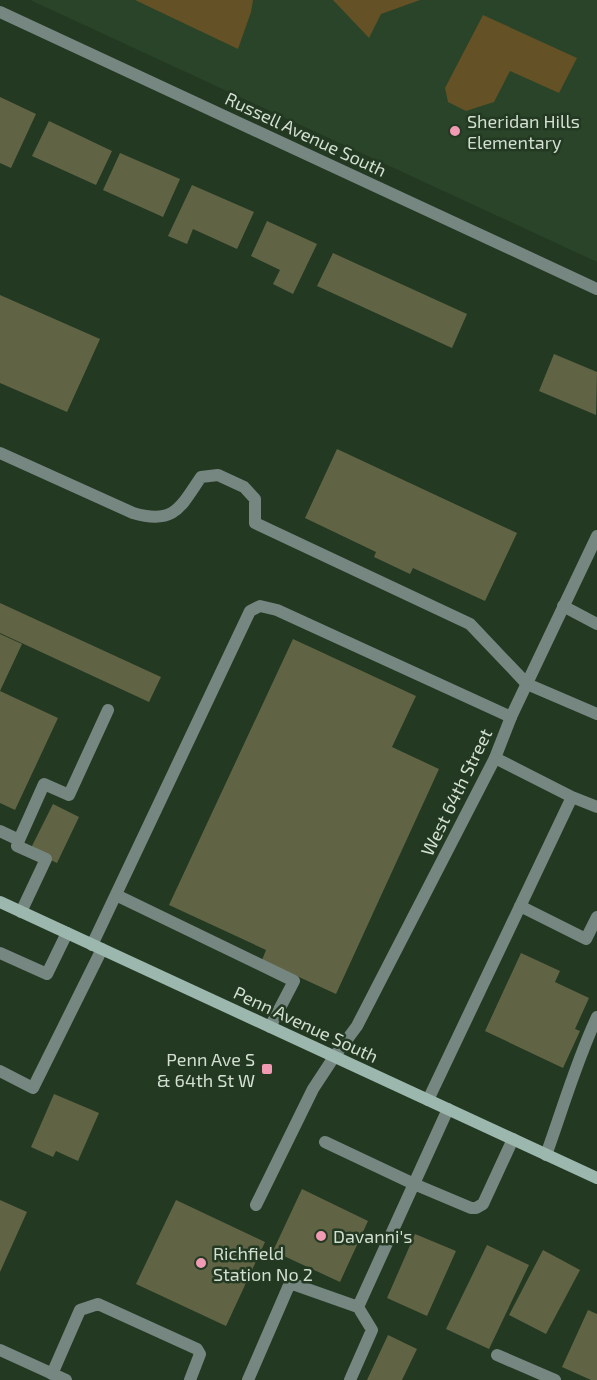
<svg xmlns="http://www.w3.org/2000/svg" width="597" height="1380" font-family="'Exo 2',sans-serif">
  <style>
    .built { fill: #294428 }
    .green { fill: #645125 }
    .building { fill: #606444 }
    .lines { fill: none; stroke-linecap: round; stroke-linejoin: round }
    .service { stroke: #768781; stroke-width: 12 }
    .minor { stroke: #768781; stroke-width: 12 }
    .secondary { stroke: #9cb7ae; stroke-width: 12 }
    .poi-dot { fill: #f19ab4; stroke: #233922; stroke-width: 2 }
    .labels { text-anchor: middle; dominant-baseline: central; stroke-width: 5; stroke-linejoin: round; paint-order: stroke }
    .poi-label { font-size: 18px; fill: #d2dfd1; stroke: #233922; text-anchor: start }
    .street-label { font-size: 18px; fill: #d2dfd1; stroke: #233922 }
  </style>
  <rect width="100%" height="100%" fill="#233922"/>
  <path class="built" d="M 30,0 L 597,0 L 597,262 Z"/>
  <path class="green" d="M 135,0 L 253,0 L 251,12 L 238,49 Z
    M 333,0 L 420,0 L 381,14 L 369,38 Z
    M 483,15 L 577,58 L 559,93 L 510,71 L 494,102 L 466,111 L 448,102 L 445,88 Z"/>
  <path class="building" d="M 0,97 L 36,114 L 11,168 L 0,163 Z
    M 49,121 L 112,151 L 96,185 L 32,156 Z
    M 120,153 L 180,179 L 163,217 L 103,190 Z
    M 192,185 L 254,212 L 237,249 L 193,229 L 187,244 L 168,236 Z
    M 267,221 L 317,244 L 293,294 L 273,284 L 280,270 L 251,256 Z
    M 333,253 L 467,314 L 452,348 L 317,286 Z
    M 0,295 L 100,339 L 67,412 L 0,383 Z
    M 554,354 L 597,372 L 596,415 L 539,391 Z
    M 337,449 L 517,533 L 485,601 L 413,568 L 410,574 L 374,557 L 376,552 L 305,518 Z
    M 0,603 L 161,677 L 149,702 L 0,633 Z
    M 0,634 L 22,644 L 0,691 Z
    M 293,639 L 416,696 L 392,747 L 439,769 L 336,994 L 262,960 L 266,950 L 169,905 Z
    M 0,691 L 58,718 L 15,810 L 0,803 Z
    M 53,804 L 79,817 L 57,863 L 30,850 Z
    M 521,953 L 560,971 L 555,982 L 589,998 L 575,1029 L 580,1031 L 563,1068 L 485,1031 Z
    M 54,1094 L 99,1113 L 78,1161 L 56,1151 L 53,1157 L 31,1147 Z
    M 302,1189 L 368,1221 L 340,1282 L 273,1251 Z
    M 0,1200 L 27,1212 L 0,1272 Z
    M 176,1200 L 265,1242 L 226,1326 L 136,1284 Z
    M 415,1234 L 456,1251 L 427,1316 L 387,1298 Z
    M 487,1245 L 529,1265 L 489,1349 L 446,1329 Z
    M 543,1250 L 580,1270 L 546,1334 L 509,1315 Z
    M 588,1310 L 597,1314 L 597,1380 L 591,1380 L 562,1367 Z
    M 388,1335 L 417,1349 L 402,1380 L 367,1380 Z"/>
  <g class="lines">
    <path class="service" d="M 0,453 L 133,513 C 174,525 180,508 201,477 L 218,475 L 244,487 L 255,499 L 255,523 L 470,624 L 527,684 L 597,714
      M 563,606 L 597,624
      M 572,797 L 597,807
      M 0,831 L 19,840 L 17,846 L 46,859 L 21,912
      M 19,840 L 44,784 L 69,795 L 108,710
      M 116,895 L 294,981 L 270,1027
      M 520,906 L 586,939 L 597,917
      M 92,945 L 250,611 L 260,606 L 277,610 L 511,717
      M 0,953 L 47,974 L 67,933
      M 0,1071 L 33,1088 L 102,949
      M 428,1100 L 572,797 L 495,758
      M 325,1142 L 414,1184 L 471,1208 L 476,1208 L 483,1204 L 513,1139
      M 546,1155 C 563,1108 576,1062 597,1017
      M 256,1205 L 313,1089 L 334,1057
      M 358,1307 L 448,1109
      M 497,1355 L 555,1380
      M 52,1374 L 80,1310 L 98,1304 L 197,1349 L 200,1354 L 190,1380
      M 248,1380 L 290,1283 L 358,1307 L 372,1330 L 350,1380"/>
    <path class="minor" d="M 0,12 L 597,289
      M 334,1057 L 357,1026 L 495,758 L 511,717 L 597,536
      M 0,1350 L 66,1380"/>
    <path class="secondary" d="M 0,902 L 597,1178"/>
  </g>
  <g class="poi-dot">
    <circle cx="455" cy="131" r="6"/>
    <rect x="261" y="1063" width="12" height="12" rx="3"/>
    <circle cx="321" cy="1236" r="6"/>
    <circle cx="201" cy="1263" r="6"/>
  </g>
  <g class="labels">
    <g class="poi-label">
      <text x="467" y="121">Sheridan Hills<tspan x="467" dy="21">Elementary</tspan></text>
      <text x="255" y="1059" text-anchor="end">Penn Ave S<tspan x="255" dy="21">&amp; 64th St W</tspan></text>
      <text x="333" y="1236">Davanni's</text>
      <text x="213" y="1253">Richfield<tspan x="213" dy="21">Station No 2</tspan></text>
    </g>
    <g class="street-label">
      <text transform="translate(306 134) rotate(25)">Russell Avenue South</text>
      <text transform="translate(456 792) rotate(-64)">West 64th Street</text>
      <text transform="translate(306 1024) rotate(25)">Penn Avenue South</text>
    </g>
  </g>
</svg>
